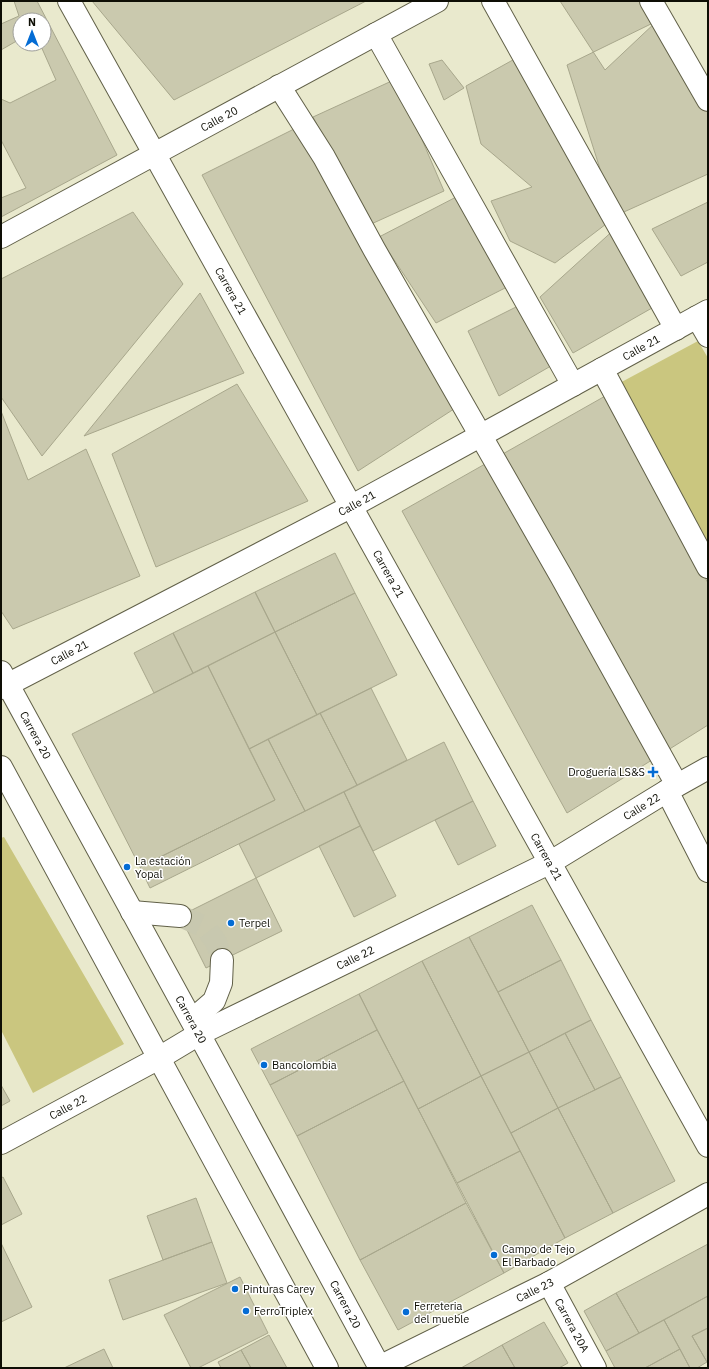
<svg xmlns="http://www.w3.org/2000/svg" width="709" height="1369" font-family="'IBM Plex Sans',sans-serif">
  <style>
    .green { fill: #cac67f }
    .building { fill: #cac9ae; stroke: #a8a78c; fill-rule: evenodd }
    .lines { fill: none; stroke-linecap: round; stroke-linejoin: round }
    .minor-tunnel { stroke: #c8c8af; stroke-width: 22; stroke-dasharray: 22 11; stroke-linecap: butt }
    .minor-casing { stroke: #616048; stroke-width: 24 }
    .major-casing { stroke: #616048; stroke-width: 24 }
    .minor { stroke: #fff; stroke-width: 22 }
    .major { stroke: #fff; stroke-width: 22 }
    .poi-dot { fill: #046cd4; stroke: #fff; stroke-width: 1.5 }
    .labels { text-anchor: middle; dominant-baseline: central; stroke-width: 3; stroke-linejoin: round; paint-order: stroke }
    .street-label { font-size: 11px; fill: #0e0e05; stroke: #fff }
    .poi-label { font-size: 11px; fill: #0e0e05; stroke: #fff; text-anchor: start }
  </style>
  <rect width="100%" height="100%" fill="#e9e9cd"/>
  <path class="green" d="M 698,341 L 708,358 L 708,549 L 616,385 Z
    M 4,837 L 124,1044 L 33,1093 L 1,1030 L 1,838 Z"/>
  <path class="building" d="M 1,1 L 37,1 L 117,155 L 1,217 ZM 20,20 L 44,20 L 44,44 L 20,44 Z
    M 1,1 L 14,1 L 19,16 L 1,24 Z
    M 92,1 L 366,1 L 174,100 Z
    M 560,1 L 647,1 L 657,21 L 605,70 Z
    M 657,21 L 708,111 L 708,174 L 615,216 L 567,65 Z
    M 20,39 L 20,44 L 40,44 L 56,80 L 10,103 L 1,99 L 1,50 Z
    M 520,56 L 610,221 L 555,263 L 510,241 L 491,201 L 532,187 L 481,144 L 466,86 Z
    M 442,60 L 464,88 L 444,100 L 429,64 Z
    M 396,79 L 444,191 L 369,225 L 313,117 Z
    M 296,128 L 457,407 L 358,471 L 202,175 Z
    M 1,140 L 26,188 L 1,198 Z
    M 460,195 L 509,286 L 436,323 L 379,237 Z
    M 708,202 L 708,262 L 681,276 L 652,229 Z
    M 133,212 L 183,284 L 42,456 L 1,397 L 1,279 Z
    M 617,227 L 659,304 L 573,353 L 540,297 Z
    M 200,293 L 244,373 L 84,436 Z
    M 526,302 L 556,363 L 499,396 L 468,331 Z
    M 237,384 L 308,501 L 156,567 L 112,454 Z
    M 607,395 L 708,583 L 708,725 L 567,813 L 402,511 Z
    M 1,411 L 28,480 L 86,449 L 140,576 L 13,629 L 1,611 Z
    M 335,553 L 355,593 L 275,632 L 255,592 Z
    M 255,592 L 275,632 L 193,673 L 173,633 Z
    M 355,593 L 397,675 L 317,715 L 275,632 Z
    M 275,632 L 317,715 L 249,749 L 208,666 Z
    M 173,633 L 193,673 L 154,693 L 134,653 Z
    M 208,666 L 275,800 L 140,867 L 72,734 Z
    M 371,688 L 407,760 L 357,785 L 320,713 Z
    M 320,713 L 357,785 L 305,811 L 268,739 Z
    M 268,739 L 305,811 L 150,888 L 140,867 L 275,800 L 249,749 Z
    M 444,742 L 473,801 L 373,851 L 344,792 Z
    M 344,792 L 360,826 L 256,878 L 239,844 Z
    M 473,801 L 496,846 L 458,865 L 435,820 Z
    M 360,826 L 396,896 L 354,917 L 319,846 Z
    M 256,878 L 282,931 L 206,968 L 180,916 Z
    M 532,905 L 561,960 L 498,992 L 469,937 Z
    M 469,937 L 529,1052 L 481,1076 L 422,961 Z
    M 561,960 L 591,1020 L 529,1052 L 498,992 Z
    M 422,961 L 481,1076 L 418,1109 L 359,994 Z
    M 359,994 L 377,1030 L 270,1085 L 251,1049 Z
    M 591,1020 L 621,1077 L 595,1090 L 565,1033 Z
    M 377,1030 L 404,1081 L 297,1136 L 270,1085 Z
    M 565,1033 L 595,1090 L 558,1108 L 529,1052 Z
    M 529,1052 L 558,1108 L 511,1133 L 481,1076 Z
    M 481,1076 L 520,1151 L 457,1183 L 418,1109 Z
    M 621,1077 L 675,1181 L 613,1213 L 558,1108 Z
    M 404,1081 L 466,1203 L 360,1260 L 297,1136 Z
    M 1,1085 L 10,1101 L 1,1106 Z
    M 558,1108 L 613,1213 L 565,1238 L 511,1133 Z
    M 520,1151 L 565,1238 L 504,1273 L 457,1183 Z
    M 3,1177 L 22,1214 L 1,1225 L 1,1178 Z
    M 196,1198 L 212,1242 L 163,1260 L 147,1216 Z
    M 466,1203 L 504,1273 L 398,1330 L 360,1260 Z
    M 212,1242 L 227,1283 L 123,1320 L 109,1280 Z
    M 1,1243 L 32,1307 L 1,1322 Z
    M 708,1244 L 708,1296 L 639,1333 L 616,1293 Z
    M 240,1277 L 268,1333 L 198,1368 L 191,1368 L 164,1315 Z
    M 616,1293 L 639,1333 L 606,1351 L 584,1311 Z
    M 708,1296 L 708,1328 L 692,1336 L 707,1362 L 697,1368 L 690,1368 L 664,1320 Z
    M 664,1320 L 680,1349 L 645,1368 L 615,1368 L 606,1351 Z
    M 544,1322 L 568,1363 L 559,1368 L 515,1368 L 502,1345 Z
    M 708,1328 L 708,1362 L 707,1362 L 692,1336 Z
    M 269,1335 L 287,1368 L 251,1368 L 241,1350 Z
    M 502,1345 L 515,1368 L 461,1368 Z
    M 104,1349 L 113,1368 L 64,1368 Z
    M 680,1349 L 690,1368 L 645,1368 Z
    M 241,1350 L 251,1368 L 221,1368 L 218,1362 Z"/>
  <g class="lines">
    <path class="minor-tunnel" d="M 180,916 L 205,927 L 216,942 L 222,960"/>
    <defs>
      <g id="minor">
        <path id="s1" d="M 69,1 L 708,1146"/>
        <path d="M 493,1 L 676,329"/>
        <path d="M 651,1 L 708,100"/>
        <path d="M 376,34 L 573,385"/>
        <path d="M 279,86 L 324,157 L 374,249 L 561,576 L 677,785"/>
        <path id="s2" d="M 1,237 L 437,1"/>
        <path d="M 697,317 L 708,336"/>
        <path d="M 602,369 L 708,567"/>
        <path id="s3" d="M 1,688 L 352,506 L 708,311"/>
        <path d="M 667,791 L 708,871"/>
        <path d="M 132,912 L 180,916"/>
        <path d="M 192,1020 L 214,1001 L 221,983 L 222,960"/>
        <path id="s4" d="M 1,1143 L 159,1058 L 199,1034 L 551,862 L 667,791 L 708,768"/>
        <path id="s5" d="M 549,1283 L 595,1368"/>
        <path id="s6" d="M 379,1367 L 549,1283 L 708,1194"/>
      </g>
      <g id="major">
        <path id="s7" d="M 1,672 L 199,1034 L 380,1368"/>
        <path d="M 1,767 L 327,1368"/>
      </g>
    </defs>
    <use href="#minor" class="minor-casing"/>
    <use href="#major" class="major-casing"/>
    <use href="#minor" class="minor"/>
    <use href="#major" class="major"/>
  </g>
  <g class="poi-dot">
    <path d="M651 766h4v4h4v4h-4v4h-4v-4h-4v-4h4z"/>
    <circle cx="127" cy="867" r="4"/>
    <circle cx="231" cy="923" r="4"/>
    <circle cx="264" cy="1065" r="4"/>
    <circle cx="494" cy="1255" r="4"/>
    <circle cx="235" cy="1289" r="4"/>
    <circle cx="246" cy="1311" r="4"/>
    <circle cx="406" cy="1312" r="4"/>
  </g>
  <g class="labels">
    <g class="street-label">
      <text stroke="none"><textPath href="#s2" startOffset="248">Calle 20</textPath></text>
      <text stroke="none"><textPath href="#s1" startOffset="332">Carrera 21</textPath></text>
      <text stroke="none"><textPath href="#s3" startOffset="725">Calle 21</textPath></text>
      <text stroke="none"><textPath href="#s3" startOffset="401">Calle 21</textPath></text>
      <text stroke="none"><textPath href="#s1" startOffset="656">Carrera 21</textPath></text>
      <text stroke="none"><textPath href="#s3" startOffset="77">Calle 21</textPath></text>
      <text stroke="none"><textPath href="#s7" startOffset="72">Carrera 20</textPath></text>
      <text stroke="none"><textPath href="#s4" startOffset="724">Calle 22</textPath></text>
      <text stroke="none"><textPath href="#s1" startOffset="980">Carrera 21</textPath></text>
      <text stroke="none"><textPath href="#s4" startOffset="400">Calle 22</textPath></text>
      <text stroke="none"><textPath href="#s7" startOffset="396">Carrera 20</textPath></text>
      <text stroke="none"><textPath href="#s4" startOffset="76">Calle 22</textPath></text>
      <text stroke="none"><textPath href="#s6" startOffset="174">Calle 23</textPath></text>
      <text stroke="none"><textPath href="#s7" startOffset="720">Carrera 20</textPath></text>
      <text stroke="none"><textPath href="#s5" startOffset="48">Carrera 20A</textPath></text>
    </g>
    <g class="poi-label">
      <text x="645" y="772" text-anchor="end">Droguería LS&amp;S</text>
      <text x="135" y="861">La estación<tspan x="135" dy="13">Yopal</tspan></text>
      <text x="239" y="923">Terpel</text>
      <text x="272" y="1065">Bancolombia</text>
      <text x="502" y="1249">Campo de Tejo<tspan x="502" dy="13">El Barbado</tspan></text>
      <text x="243" y="1289">Pinturas Carey</text>
      <text x="414" y="1306">Ferreteria<tspan x="414" dy="13">del mueble</tspan></text>
      <text x="254" y="1311">FerroTriplex</text>
    </g>
  </g>
  <rect width="709" height="1369" fill="none" stroke="#0e0e05" stroke-width="4"/>
  <g transform="translate(32 32)"><circle r="19" fill="#ffffff" stroke="#9f9f9b"/>
  <path d="M0-3L7 15L0 10L-7 15Z" fill="#046cd4"/>
  <text y="-6" font-size="11" font-weight="bold" text-anchor="middle" fill="#0e0e05">N</text>
  </g>
</svg>
